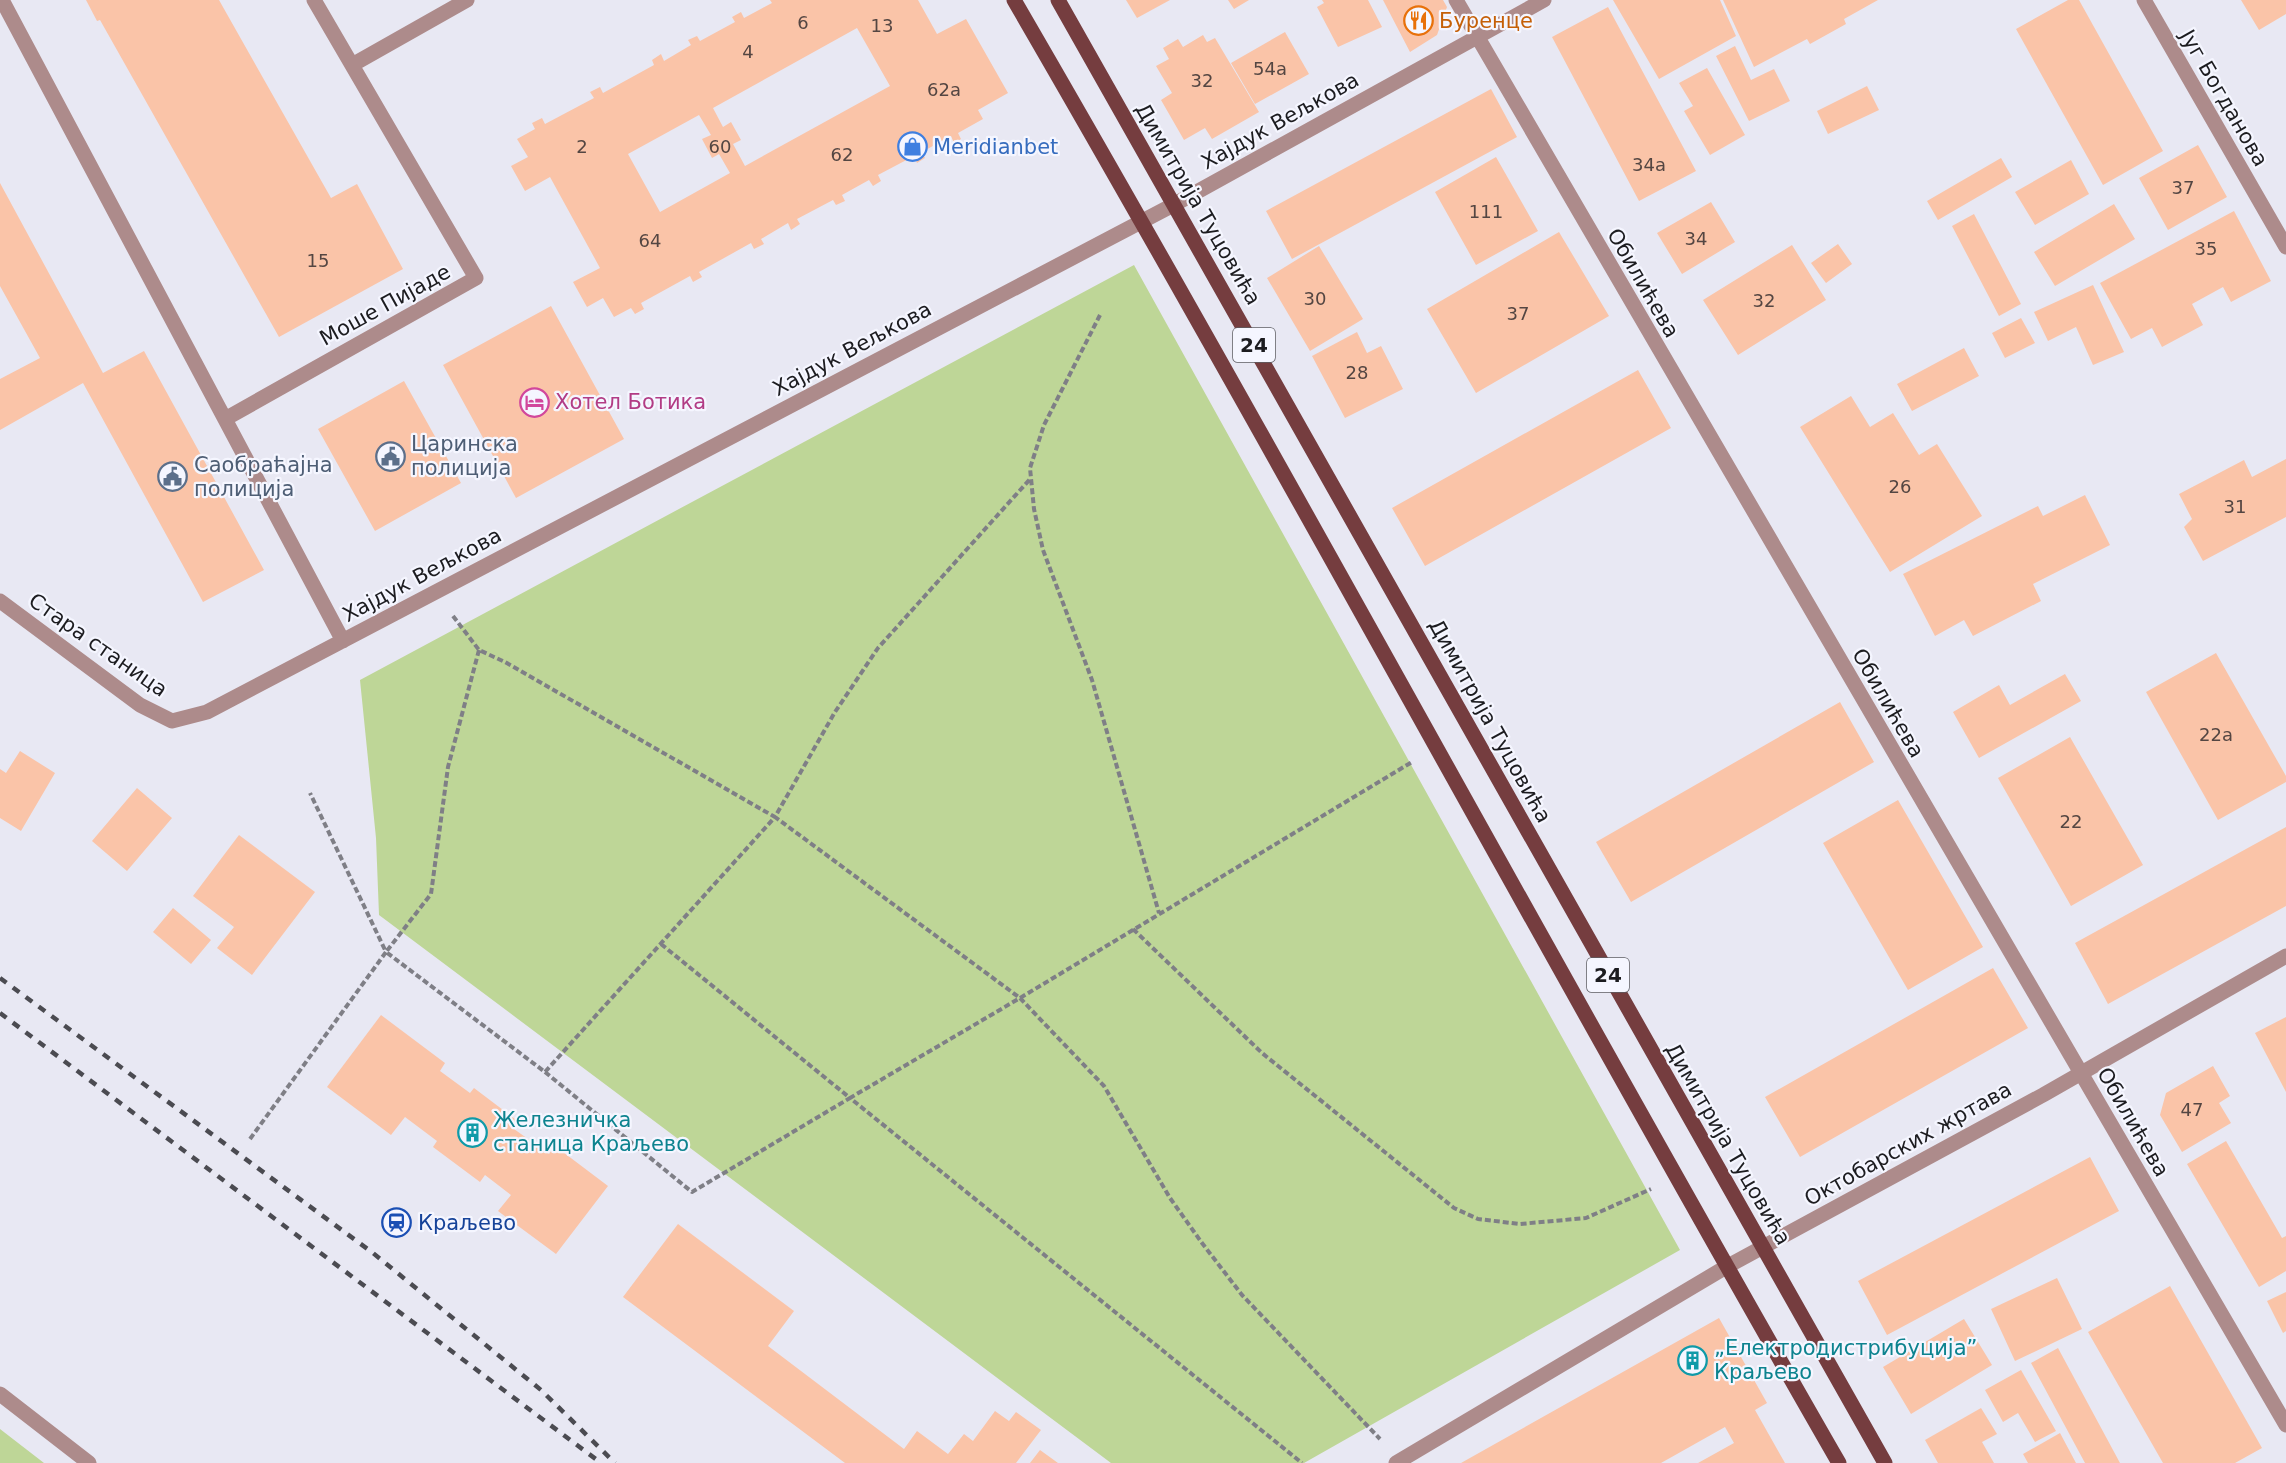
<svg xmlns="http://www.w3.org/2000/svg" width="2286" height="1463" font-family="'DejaVu Sans',sans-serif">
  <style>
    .green { fill: #bed697 }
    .building { fill: #fac4a8; fill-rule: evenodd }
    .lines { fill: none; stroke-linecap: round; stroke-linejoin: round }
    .path { stroke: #7f7f86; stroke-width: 4; stroke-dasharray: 6 3; stroke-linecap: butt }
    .lane { stroke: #ad8b8b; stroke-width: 15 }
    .street { stroke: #ad8b8b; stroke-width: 15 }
    .primary { stroke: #753d3f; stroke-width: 15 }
    .rail { stroke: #4b4b51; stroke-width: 4.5; stroke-dasharray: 8 8; stroke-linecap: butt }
    .labels { text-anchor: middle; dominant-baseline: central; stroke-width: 4.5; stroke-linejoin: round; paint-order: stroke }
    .number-label { font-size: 18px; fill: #544642 }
    .shield { fill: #f5f6ff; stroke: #5d5d63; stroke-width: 1.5 }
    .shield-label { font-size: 20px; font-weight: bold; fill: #1c1c20 }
    .food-label { font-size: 21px; fill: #c56008; stroke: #f5f6ff; text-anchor: start }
    .street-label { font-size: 21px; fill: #1c1c20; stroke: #f5f6ff }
    .shop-label { font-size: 21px; fill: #366cbe; stroke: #f5f6ff; text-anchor: start }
    .hotel-label { font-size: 21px; fill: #b23c85; stroke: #f5f6ff; text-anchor: start }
    .service-label { font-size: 21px; fill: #4e5e75; stroke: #f5f6ff; text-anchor: start }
    .culture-label { font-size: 21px; fill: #0d838f; stroke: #f5f6ff; text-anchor: start }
    .transit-label { font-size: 21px; fill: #164399; stroke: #f5f6ff; text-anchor: start }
  </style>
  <rect width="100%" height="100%" fill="#e8e8f3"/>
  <path class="green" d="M 1134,265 L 1680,1250 L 1304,1463 L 1111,1463 L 379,915 L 376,838 L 360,680 Z
    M 0,1429 L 44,1463 L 0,1463 Z"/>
  <path class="building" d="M 86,0 L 219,0 L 331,198 L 357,184 L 403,269 L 279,337 L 100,20 L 97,21 Z
    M 770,0 L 918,0 L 937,34 L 966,19 L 1008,93 L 978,110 L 983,119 L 958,133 L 961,139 L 954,143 L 951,136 L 922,152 L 925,158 L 917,163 L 914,156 L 878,175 L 881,181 L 873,186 L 869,180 L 842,195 L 845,201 L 836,205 L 833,200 L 797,219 L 800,224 L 791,230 L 788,223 L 761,239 L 764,244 L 754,249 L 751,243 L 699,272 L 702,277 L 693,282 L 690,276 L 641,303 L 644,309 L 635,314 L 631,308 L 614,317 L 603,298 L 587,307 L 573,282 L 600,268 L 550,177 L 525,191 L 511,166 L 528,157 L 517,139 L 535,129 L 532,123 L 542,118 L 545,124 L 594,98 L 590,92 L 600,87 L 603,93 L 654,65 L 652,60 L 661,54 L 664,61 L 691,45 L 688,40 L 697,36 L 700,41 L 735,22 L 732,17 L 741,12 L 744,18 L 772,3 ZM 857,28 L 890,86 L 745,166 L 733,144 L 741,140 L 731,122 L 723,127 L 713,108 ZM 699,115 L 711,135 L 702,139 L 712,158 L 719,154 L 730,173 L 660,212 L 628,154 Z
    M 1126,0 L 1170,0 L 1137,18 Z
    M 1228,0 L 1249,0 L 1234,9 Z
    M 1322,0 L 1368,0 L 1382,27 L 1338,47 L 1317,7 L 1324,3 Z
    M 1383,0 L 1443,0 L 1447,7 L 1437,35 L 1410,52 Z
    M 1613,0 L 1720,0 L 1736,36 L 1659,79 Z
    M 1723,0 L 1878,0 L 1844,19 L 1846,24 L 1810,44 L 1807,39 L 1754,67 Z
    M 2068,0 L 2079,0 L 2163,151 L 2103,185 L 2016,29 Z
    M 2241,0 L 2286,0 L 2286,14 L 2259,30 Z
    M 1608,7 L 1696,171 L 1639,201 L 1552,37 Z
    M 1285,32 L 1309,74 L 1255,104 L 1231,63 Z
    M 1203,35 L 1207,42 L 1215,38 L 1259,112 L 1212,139 L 1205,128 L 1184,140 L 1161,100 L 1172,93 L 1156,66 L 1169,59 L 1163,48 L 1178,39 L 1183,47 Z
    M 1735,46 L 1751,80 L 1774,69 L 1790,101 L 1749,121 L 1716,56 Z
    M 1707,68 L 1745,135 L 1710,155 L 1684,111 L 1693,106 L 1679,83 Z
    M 1867,86 L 1879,110 L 1828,134 L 1817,111 Z
    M 1491,89 L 1517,137 L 1292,259 L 1266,211 Z
    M 2198,145 L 2227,197 L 2168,230 L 2139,178 Z
    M 1496,157 L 1538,231 L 1476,265 L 1435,192 Z
    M 2001,158 L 2012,177 L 1938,220 L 1927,201 Z
    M 2071,160 L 2089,194 L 2035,225 L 2015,192 Z
    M 0,183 L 103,373 L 144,351 L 264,570 L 203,602 L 83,383 L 0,430 L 0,379 L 40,358 L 0,286 Z
    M 1711,202 L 1735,242 L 1682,274 L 1657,233 Z
    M 2114,204 L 2135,239 L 2055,286 L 2034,252 Z
    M 2234,211 L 2271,281 L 2231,302 L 2223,287 L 2192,304 L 2203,325 L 2162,347 L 2152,328 L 2131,339 L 2100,283 Z
    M 1974,214 L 2021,304 L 1999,316 L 1952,226 Z
    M 1559,232 L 1609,316 L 1476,393 L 1427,309 Z
    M 1838,244 L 1852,264 L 1826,283 L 1811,263 Z
    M 1792,245 L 1826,300 L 1738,355 L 1703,300 Z
    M 1319,246 L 1363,319 L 1310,351 L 1267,278 Z
    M 2093,285 L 2124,352 L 2093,365 L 2076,327 L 2048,341 L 2034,312 Z
    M 551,306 L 624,439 L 516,498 L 443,365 Z
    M 2021,318 L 2035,343 L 2005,358 L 1992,333 Z
    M 1357,332 L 1367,353 L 1381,346 L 1403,389 L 1345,418 L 1312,356 Z
    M 1964,348 L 1979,376 L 1912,411 L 1897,384 Z
    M 1638,370 L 1671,428 L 1425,566 L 1392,508 Z
    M 404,381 L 461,483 L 375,531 L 318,429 Z
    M 1851,396 L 1870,427 L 1893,413 L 1919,455 L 1937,444 L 1982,516 L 1890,572 L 1800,427 Z
    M 2286,459 L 2286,517 L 2203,561 L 2184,527 L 2192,519 L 2179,494 L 2244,460 L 2252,477 Z
    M 2085,495 L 2110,545 L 2033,584 L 2041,601 L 1973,636 L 1964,620 L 1935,636 L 1903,574 L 2038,506 L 2043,516 Z
    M 2216,653 L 2286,776 L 2286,782 L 2218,820 L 2146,692 Z
    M 2065,674 L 2081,701 L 1979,758 L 1953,712 L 1999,685 L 2010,705 Z
    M 1840,702 L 1874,762 L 1631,902 L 1596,842 Z
    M 2070,737 L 2143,865 L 2071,906 L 1998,778 Z
    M 20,751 L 55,773 L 21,831 L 0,818 L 0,769 L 6,773 Z
    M 137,788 L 172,818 L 127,871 L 92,841 Z
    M 1898,800 L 1983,947 L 1908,990 L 1823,843 Z
    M 2286,827 L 2286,906 L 2108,1004 L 2075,943 Z
    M 239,835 L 315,892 L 252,975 L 217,948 L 234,927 L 193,896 Z
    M 173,908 L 211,940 L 191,964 L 153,932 Z
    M 1993,968 L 2028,1028 L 1800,1157 L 1765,1097 Z
    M 381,1015 L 445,1063 L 440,1071 L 470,1093 L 474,1088 L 519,1122 L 514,1129 L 549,1154 L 555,1146 L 608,1186 L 556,1254 L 498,1211 L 511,1195 L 485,1175 L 480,1182 L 433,1147 L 437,1141 L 405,1117 L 391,1135 L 327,1087 Z
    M 2286,1017 L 2286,1092 L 2255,1033 Z
    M 2213,1066 L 2230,1096 L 2219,1103 L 2231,1123 L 2182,1152 L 2160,1115 L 2166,1093 Z
    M 2226,1141 L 2282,1238 L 2286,1236 L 2286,1271 L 2259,1287 L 2187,1164 Z
    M 2090,1157 L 2119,1211 L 1887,1335 L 1858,1281 Z
    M 678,1224 L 794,1311 L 768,1346 L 904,1449 L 917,1431 L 948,1454 L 964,1434 L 973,1441 L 995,1411 L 1009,1421 L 1016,1412 L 1041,1430 L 1016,1463 L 845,1463 L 623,1297 Z
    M 2057,1278 L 2082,1329 L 2015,1361 L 1991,1309 Z
    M 2170,1286 L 2262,1448 L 2235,1463 L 2163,1463 L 2088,1332 Z
    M 2286,1292 L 2286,1331 L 2283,1333 L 2267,1301 Z
    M 1719,1318 L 1767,1403 L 1755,1410 L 1785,1463 L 1698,1463 L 1734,1443 L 1725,1427 L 1661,1463 L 1461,1463 Z
    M 1964,1319 L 1992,1365 L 1911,1414 L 1883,1367 Z
    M 2058,1348 L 2120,1463 L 2085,1463 L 2031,1363 Z
    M 2021,1370 L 2056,1431 L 2035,1442 L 2018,1413 L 2003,1422 L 1985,1390 Z
    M 1981,1408 L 1997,1434 L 1982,1442 L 1994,1463 L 1938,1463 L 1925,1440 Z
    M 2060,1433 L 2076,1463 L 2028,1463 L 2023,1454 Z
    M 1040,1450 L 1058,1463 L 1030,1463 Z"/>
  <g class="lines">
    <path class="path" d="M 1100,315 L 1044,425 L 1030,468 L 1034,509 L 1043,550 L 1092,680 L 1159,913
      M 453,616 L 479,650 L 505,662 L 775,817 L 835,712 L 878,648 L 1031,478
      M 479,650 L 448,767 L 431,894 L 386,952 L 545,1072 L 775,817 L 1020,998 L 1412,762
      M 1133,929 L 1262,1053 L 1454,1208 L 1478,1219 L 1520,1224 L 1586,1218 L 1651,1189
      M 661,944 L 850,1098 L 1020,998 L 1104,1086 L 1170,1198 L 1202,1243 L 1242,1295 L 1380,1439
      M 545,1072 L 692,1192 L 850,1098 L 1302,1463
      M 250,1139 L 386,952 L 310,793"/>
    <path class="lane" d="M 1396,1463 L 1726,1267"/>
    <path class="street" d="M 2,0 L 343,641
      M 1456,0 L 2286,1425
      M 2144,0 L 2286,247
      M 352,65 L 467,0
      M 225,419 L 476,278 L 314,0
      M 0,601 L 140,705 L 172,721 L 207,712 L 1175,204 L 1544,0
      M 1726,1267 L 2043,1095 L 2286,956
      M 0,1394 L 89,1463"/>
    <path class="primary" d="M 1014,0 C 1295,484 1560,978 1839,1463
      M 1058,0 L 1885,1463"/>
    <path class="rail" d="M 0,978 L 373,1253 L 541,1390 L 615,1463
      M 0,1013 L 601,1463"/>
  </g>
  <defs>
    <symbol id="restaurant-ring" viewBox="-11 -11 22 22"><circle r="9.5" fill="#f5f6ff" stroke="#e8710a" stroke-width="1.5"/><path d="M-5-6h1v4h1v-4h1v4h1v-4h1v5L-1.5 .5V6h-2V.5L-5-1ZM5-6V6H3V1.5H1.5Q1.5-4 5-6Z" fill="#e8710a"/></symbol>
    <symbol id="shop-ring" viewBox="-11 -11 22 22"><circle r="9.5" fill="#f5f6ff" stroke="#3f7fe0" stroke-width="1.5"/><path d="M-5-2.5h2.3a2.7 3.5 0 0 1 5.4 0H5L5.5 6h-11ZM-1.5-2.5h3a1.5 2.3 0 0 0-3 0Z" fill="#3f7fe0"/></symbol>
    <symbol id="hotel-ring" viewBox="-11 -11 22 22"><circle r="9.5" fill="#f5f6ff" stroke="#d1479c" stroke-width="1.5"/><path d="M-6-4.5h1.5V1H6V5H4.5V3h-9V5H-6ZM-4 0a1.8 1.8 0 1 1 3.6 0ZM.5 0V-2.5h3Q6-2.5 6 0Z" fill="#d1479c"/></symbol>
    <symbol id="civic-ring" viewBox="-11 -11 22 22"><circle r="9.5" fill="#f5f6ff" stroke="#5c6f8a" stroke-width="1.5"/><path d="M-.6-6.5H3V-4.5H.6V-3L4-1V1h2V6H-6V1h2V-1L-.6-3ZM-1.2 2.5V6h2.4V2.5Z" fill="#5c6f8a"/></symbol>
    <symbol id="building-ring" viewBox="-11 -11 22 22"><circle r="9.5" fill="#f5f6ff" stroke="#0f9aa8" stroke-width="1.5"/><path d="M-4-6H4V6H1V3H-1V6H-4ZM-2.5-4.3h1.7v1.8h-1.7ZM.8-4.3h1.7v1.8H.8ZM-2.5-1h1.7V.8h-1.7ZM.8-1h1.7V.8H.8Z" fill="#0f9aa8"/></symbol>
    <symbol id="station-ring" viewBox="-11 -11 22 22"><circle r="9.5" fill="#f5f6ff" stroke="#1a4fb4" stroke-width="1.5"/><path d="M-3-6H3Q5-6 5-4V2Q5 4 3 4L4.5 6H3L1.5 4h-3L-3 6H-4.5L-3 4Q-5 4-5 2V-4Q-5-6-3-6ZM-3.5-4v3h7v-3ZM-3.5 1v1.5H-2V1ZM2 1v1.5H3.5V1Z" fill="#1a4fb4"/></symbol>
  </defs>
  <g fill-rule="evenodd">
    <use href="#restaurant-ring" x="1402" y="4" width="33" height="33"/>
    <use href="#shop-ring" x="896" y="130" width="33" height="33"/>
    <use href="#hotel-ring" x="518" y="386" width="33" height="33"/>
    <use href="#civic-ring" x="374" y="440" width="33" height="33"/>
    <use href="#civic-ring" x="156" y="460" width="33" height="33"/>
    <use href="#building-ring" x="456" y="1116" width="33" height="33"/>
    <use href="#station-ring" x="380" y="1206" width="33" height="33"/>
    <use href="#building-ring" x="1676" y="1344" width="33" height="33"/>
  </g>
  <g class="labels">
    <g class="number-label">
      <text x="803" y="22">6</text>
      <text x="882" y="25">13</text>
      <text x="748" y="51">4</text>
      <text x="1270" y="68">54a</text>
      <text x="1202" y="80">32</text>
      <text x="944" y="89">62a</text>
      <text x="582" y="146">2</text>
      <text x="720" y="146">60</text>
      <text x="842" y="154">62</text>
      <text x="1649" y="164">34a</text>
      <text x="2183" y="187">37</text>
      <text x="1486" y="211">111</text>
      <text x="1696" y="238">34</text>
      <text x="650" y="240">64</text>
      <text x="2206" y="248">35</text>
      <text x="318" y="260">15</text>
      <text x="1315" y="298">30</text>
      <text x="1764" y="300">32</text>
      <text x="1518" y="313">37</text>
      <text x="1357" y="372">28</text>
      <text x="1900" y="486">26</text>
      <text x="2235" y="506">31</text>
      <text x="2216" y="734">22a</text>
      <text x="2071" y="821">22</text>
      <text x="2192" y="1109">47</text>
    </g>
    <g class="shield">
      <rect x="1233" y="328" width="42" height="34" rx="4.5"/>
      <rect x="1587" y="958" width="42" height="34" rx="4.5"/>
    </g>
    <g class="shield-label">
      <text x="1254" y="345">24</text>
      <text x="1608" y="975">24</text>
    </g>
    <g class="food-label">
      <text x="1439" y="21">Буренце</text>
    </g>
    <g class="street-label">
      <text transform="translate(2224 98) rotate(60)">Југ Богданова</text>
      <text transform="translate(1280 121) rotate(-29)">Хајдук Вељкова</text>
      <text transform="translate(1198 204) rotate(60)">Димитрија Туцовића</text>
      <text transform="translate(1643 283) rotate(60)">Обилићева</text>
      <text transform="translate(385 305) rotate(-29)">Моше Пијаде</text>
      <text transform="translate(852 349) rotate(-28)">Хајдук Вељкова</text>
      <text transform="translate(422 575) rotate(-28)">Хајдук Вељкова</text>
      <text transform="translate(98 645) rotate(35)">Стара станица</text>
      <text transform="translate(1888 703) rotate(60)">Обилићева</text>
      <text transform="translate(1490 721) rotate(61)">Димитрија Туцовића</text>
      <text transform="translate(2133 1122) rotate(60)">Обилићева</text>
      <text transform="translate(1728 1144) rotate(60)">Димитрија Туцовића</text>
      <text transform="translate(1908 1144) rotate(-29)">Октобарских жртава</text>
    </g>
    <g class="shop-label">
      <text x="933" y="147">Meridianbet</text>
    </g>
    <g class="hotel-label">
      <text x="555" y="402">Хотел Ботика</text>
    </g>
    <g class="service-label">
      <text x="411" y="444">Царинска<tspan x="411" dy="24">полиција</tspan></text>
      <text x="194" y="465">Саобраћајна<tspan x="194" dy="24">полиција</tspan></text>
    </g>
    <g class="culture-label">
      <text x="493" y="1120">Железничка<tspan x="493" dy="24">станица Краљево</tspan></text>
      <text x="1714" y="1348">„Електродистрибуција”<tspan x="1714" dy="24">Краљево</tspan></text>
    </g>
    <g class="transit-label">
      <text x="418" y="1223">Краљево</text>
    </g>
  </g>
</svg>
